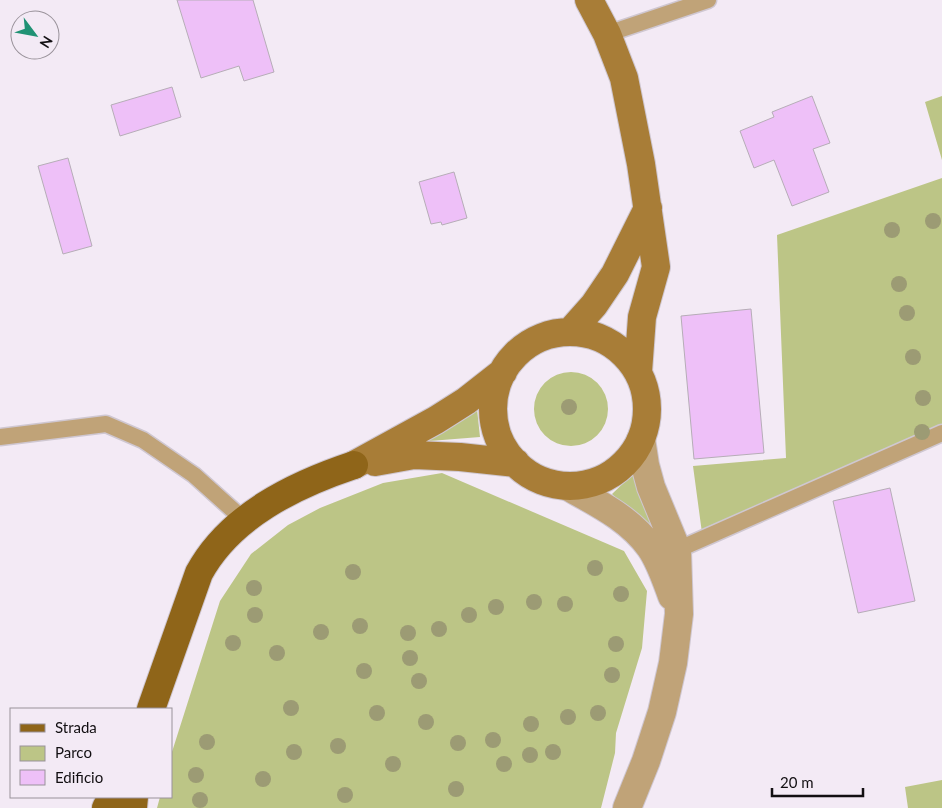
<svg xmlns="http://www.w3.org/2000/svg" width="942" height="808" font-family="Lato,sans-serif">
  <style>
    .green { fill: #bcc586 }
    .building { fill: #eec0f8; stroke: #b6adb7 }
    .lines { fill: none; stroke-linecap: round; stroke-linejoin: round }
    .service-casing { stroke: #cfc7d1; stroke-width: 19 }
    .tertiary-casing { stroke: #cfc7d1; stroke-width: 30 }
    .secondary-casing { stroke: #cfc7d1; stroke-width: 30 }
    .primary-casing { stroke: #cfc7d1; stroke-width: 30 }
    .service { stroke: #c0a378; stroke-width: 16 }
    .tertiary { stroke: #c0a378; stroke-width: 28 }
    .secondary { stroke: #a87d37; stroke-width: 28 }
    .primary { stroke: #8f6519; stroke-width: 28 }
    .tree { fill: #9c9b74 }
  </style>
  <rect width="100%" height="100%" fill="#f3eaf5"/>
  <path class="green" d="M 942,96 L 942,160 L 925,102 Z
    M 942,178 L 942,424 L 702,533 L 693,466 L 786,458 L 777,235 Z
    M534 409a37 37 0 1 1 74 0a37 37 0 1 1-74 0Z
    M 477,409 L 480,437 L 417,442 Z
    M 635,472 L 667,550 L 612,494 Z
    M 442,473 L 624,551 L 647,591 L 642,648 L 616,733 L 615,753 L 601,808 L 157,808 L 160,797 L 171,797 L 171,755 L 220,601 L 251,554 L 288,525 L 320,508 L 383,483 Z
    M 942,780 L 942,808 L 908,808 L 905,787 Z"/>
  <path class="building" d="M 177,0 L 253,0 L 274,72 L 244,81 L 239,66 L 201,78 Z
    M 172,87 L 181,117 L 120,136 L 111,105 Z
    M 812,96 L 830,143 L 813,149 L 829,192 L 792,206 L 774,160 L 754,168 L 740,131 L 774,117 L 772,112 Z
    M 68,158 L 92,246 L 63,254 L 38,166 Z
    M 454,172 L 467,218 L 442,225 L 441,222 L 431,224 L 419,182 Z
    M 751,309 L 764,453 L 694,459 L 681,316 Z
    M 890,488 L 915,601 L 858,613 L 833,501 Z"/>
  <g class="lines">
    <defs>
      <path id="service" d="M 607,34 L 708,0
        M 0,437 L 106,424 L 143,440 L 194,475 L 244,520
        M 677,550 L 942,433"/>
      <path id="tertiary" d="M 567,486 C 597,503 629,518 650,547 C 660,561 666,580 672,596
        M 627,808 L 646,761 L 662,712 L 673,663 L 679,614 L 677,550 L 651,487 L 645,465 L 641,439"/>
      <path id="secondary" d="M 589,0 L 607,34 L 624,78 L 641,164 L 656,267 L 642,317 L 638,372
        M 570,332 L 594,305 L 615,274 L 648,208
        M493 409a77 77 0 1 1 154 0a77 77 0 1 1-154 0Z
        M 375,462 L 414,455 L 460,457 L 516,463
        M 354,465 L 436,420 L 466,401 L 503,372"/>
      <path id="primary" d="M 151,709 L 199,573 C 230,516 294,485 354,465
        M 106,808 L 112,797
        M 133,808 L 134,797"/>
    </defs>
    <use href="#service" class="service-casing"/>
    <use href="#tertiary" class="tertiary-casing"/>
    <use href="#secondary" class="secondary-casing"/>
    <use href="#primary" class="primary-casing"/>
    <use href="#service" class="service"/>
    <use href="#tertiary" class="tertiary"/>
    <use href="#secondary" class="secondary"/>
    <use href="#primary" class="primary"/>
  </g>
  <g class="tree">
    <circle cx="933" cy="221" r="8"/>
    <circle cx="892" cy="230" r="8"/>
    <circle cx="899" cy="284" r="8"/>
    <circle cx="907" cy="313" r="8"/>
    <circle cx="913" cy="357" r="8"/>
    <circle cx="923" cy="398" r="8"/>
    <circle cx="569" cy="407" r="8"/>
    <circle cx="922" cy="432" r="8"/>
    <circle cx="595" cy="568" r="8"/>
    <circle cx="353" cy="572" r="8"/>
    <circle cx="254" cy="588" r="8"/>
    <circle cx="621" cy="594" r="8"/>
    <circle cx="534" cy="602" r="8"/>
    <circle cx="565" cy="604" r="8"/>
    <circle cx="496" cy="607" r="8"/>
    <circle cx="255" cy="615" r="8"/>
    <circle cx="469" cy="615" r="8"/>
    <circle cx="360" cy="626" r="8"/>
    <circle cx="439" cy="629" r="8"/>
    <circle cx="321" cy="632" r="8"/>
    <circle cx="408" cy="633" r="8"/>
    <circle cx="233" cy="643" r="8"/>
    <circle cx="616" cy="644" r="8"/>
    <circle cx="277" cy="653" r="8"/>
    <circle cx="410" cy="658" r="8"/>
    <circle cx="364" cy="671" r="8"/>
    <circle cx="612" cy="675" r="8"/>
    <circle cx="419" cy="681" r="8"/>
    <circle cx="291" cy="708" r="8"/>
    <circle cx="377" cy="713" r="8"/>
    <circle cx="598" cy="713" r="8"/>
    <circle cx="568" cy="717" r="8"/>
    <circle cx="426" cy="722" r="8"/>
    <circle cx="531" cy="724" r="8"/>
    <circle cx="493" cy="740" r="8"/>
    <circle cx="207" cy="742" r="8"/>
    <circle cx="458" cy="743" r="8"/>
    <circle cx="338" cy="746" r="8"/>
    <circle cx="294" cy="752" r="8"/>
    <circle cx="553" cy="752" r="8"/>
    <circle cx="530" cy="755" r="8"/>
    <circle cx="393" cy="764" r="8"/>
    <circle cx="504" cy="764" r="8"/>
    <circle cx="196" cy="775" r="8"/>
    <circle cx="263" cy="779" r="8"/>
    <circle cx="456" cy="789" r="8"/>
    <circle cx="345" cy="795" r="8"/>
    <circle cx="200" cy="800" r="8"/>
  </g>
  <rect x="10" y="708" width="162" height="90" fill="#f3eaf5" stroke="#99929a"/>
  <rect x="20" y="724" width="25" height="8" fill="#8f6519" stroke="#99929a"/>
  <text x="55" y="733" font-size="15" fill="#120f12">Strada</text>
  <rect x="20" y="746" width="25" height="15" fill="#bcc586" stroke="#99929a"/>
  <text x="55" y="758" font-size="15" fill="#120f12">Parco</text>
  <rect x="20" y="770" width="25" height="15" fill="#eec0f8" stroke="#99929a"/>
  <text x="55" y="783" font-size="15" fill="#120f12">Edificio</text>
  <g transform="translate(35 35) rotate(122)"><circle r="24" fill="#f3eaf5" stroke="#99929a"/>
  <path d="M0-4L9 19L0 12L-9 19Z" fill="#209274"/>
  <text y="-8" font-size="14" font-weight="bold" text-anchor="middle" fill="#120f12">N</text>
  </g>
  <path d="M772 788v8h91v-8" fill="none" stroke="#120f12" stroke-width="2.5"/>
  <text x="780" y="788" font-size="15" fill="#120f12" stroke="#f3eaf5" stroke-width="4" paint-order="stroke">20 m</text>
</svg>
